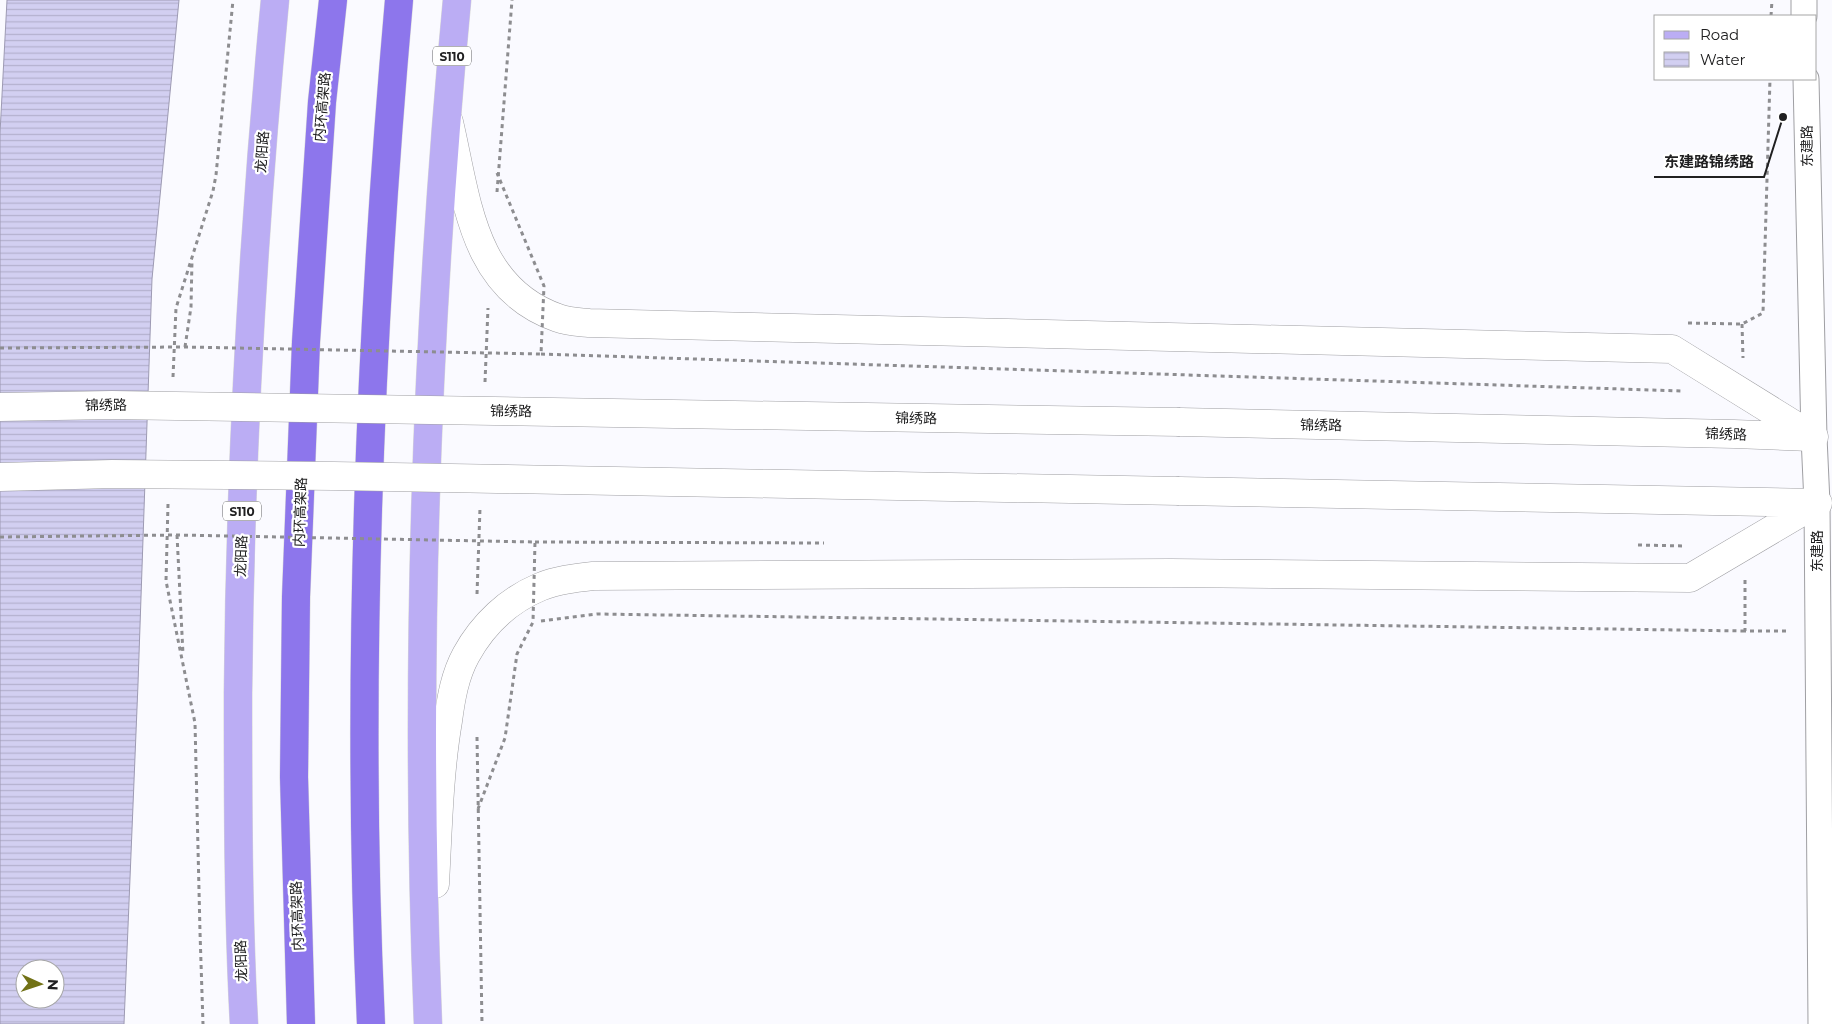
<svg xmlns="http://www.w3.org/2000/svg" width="1832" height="1024" font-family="Montserrat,'Noto Sans SC',sans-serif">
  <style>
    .water { fill: url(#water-rules); stroke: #9d9ab3; fill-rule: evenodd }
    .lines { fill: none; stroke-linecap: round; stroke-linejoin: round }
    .street-casing { stroke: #9f9fa3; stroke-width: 27 }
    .secondary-casing { stroke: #9f9fa3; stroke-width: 29 }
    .primary-casing { stroke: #d7d7d7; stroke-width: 29 }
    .highway-casing { stroke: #d7d7d7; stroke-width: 29 }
    .path { stroke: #8d8d90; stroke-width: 3; stroke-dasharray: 4 4; stroke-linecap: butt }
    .street { stroke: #fff; stroke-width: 25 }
    .secondary { stroke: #fff; stroke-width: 28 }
    .primary { stroke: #bbadf4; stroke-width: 28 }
    .highway { stroke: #8d76ec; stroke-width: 28 }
    .secondary-bridge-casing { stroke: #9f9fa3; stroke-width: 29; stroke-linecap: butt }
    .path-bridge { stroke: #8d8d90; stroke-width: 3; stroke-dasharray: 4 4; stroke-linecap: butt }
    .secondary-bridge { stroke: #fff; stroke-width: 28 }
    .labels { text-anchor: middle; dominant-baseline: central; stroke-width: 4.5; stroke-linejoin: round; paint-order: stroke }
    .shield { fill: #fff; stroke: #636364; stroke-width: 1 }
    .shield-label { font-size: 12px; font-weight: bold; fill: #202021 }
    .street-label { font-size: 14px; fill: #202021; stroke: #fff }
    .leader { fill: none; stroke: #202021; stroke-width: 2 }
    .callout-dot { fill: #202021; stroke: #fff; stroke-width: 2 }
    .callout-label { font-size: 15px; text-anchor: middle; font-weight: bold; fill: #202021; stroke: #fff; stroke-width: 4.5; stroke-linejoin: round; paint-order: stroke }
  </style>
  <defs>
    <pattern id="water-rules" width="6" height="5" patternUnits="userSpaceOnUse" patternTransform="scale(1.25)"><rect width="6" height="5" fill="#d2cff1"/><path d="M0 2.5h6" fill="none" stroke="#b4b1ce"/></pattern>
  </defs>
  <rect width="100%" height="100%" fill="#fafaff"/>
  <path class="water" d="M 7,0 L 179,0 L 152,279 L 138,684 L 124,1024 L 0,1024 L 0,133 ZM 25,969 L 55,969 L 55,999 L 25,999 Z"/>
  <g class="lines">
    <defs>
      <path id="street" d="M 1804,0 L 1804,16
        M 1806,79 L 1814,437 L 1817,503 L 1821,1024"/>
      <path id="secondary" d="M 449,122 C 467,199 472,288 558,318 C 568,322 579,322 589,323 L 1672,349 L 1814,437
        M 1180,422 L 1734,434 L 1811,437
        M 1179,491 L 1818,503
        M 435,884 C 438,829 439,774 448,721 C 451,698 455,675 466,655 C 483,624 509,600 540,587 C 557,580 575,578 593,576 L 1171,573 L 1690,578 L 1817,503"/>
      <path id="primary" d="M 244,1024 C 238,914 238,804 238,694 C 240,462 253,231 275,0
        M 428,1024 C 414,683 425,340 457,0"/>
      <path id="highway" d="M 301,1024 L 294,777 L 296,597 L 306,342 L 322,102 L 333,0
        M 371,1024 C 355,683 369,340 399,0"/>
    </defs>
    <use href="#street" class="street-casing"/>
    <use href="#secondary" class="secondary-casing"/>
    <use href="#primary" class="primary-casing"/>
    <use href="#highway" class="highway-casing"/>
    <path class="path" d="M 1771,16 L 1772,0
      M 497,192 L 512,0
      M 1688,323 L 1742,324 L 1763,313 L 1770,79
      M 1742,324 L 1743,358
      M 185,347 L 191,307 L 192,260
      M 541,354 L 1682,391
      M 173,377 L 176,308 L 213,191 L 216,175 L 233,0
      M 485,382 L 488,308
      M 168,504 L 166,581 L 195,723 L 200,932 L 203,1024
      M 177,535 L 183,654
      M 535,542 L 824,543
      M 1638,545 L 1684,546
      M 1745,580 L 1745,631 L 1790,631
      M 477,594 L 480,508
      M 541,621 L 597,614 L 1745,631
      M 477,737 L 482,1024"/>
    <use href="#street" class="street"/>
    <use href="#secondary" class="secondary"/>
    <use href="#primary" class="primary"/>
    <use href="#highway" class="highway"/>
    <defs>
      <path id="secondary-bridge" d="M 0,407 L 112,405 L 1180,422
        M 0,477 L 112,474 L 334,476 L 1179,491"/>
    </defs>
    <use href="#secondary-bridge" class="secondary-bridge-casing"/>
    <path class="path-bridge" d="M 0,348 L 185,347 L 541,354 L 544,286 L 497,173
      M 0,537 L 177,535 L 535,542 L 533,622 L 517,654 L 505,738 L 478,809"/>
    <use href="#secondary-bridge" class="secondary-bridge"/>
  </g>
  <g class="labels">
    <g class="shield">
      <rect x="433" y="46.5" width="38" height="19" rx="4"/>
      <rect x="223" y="501.5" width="38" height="19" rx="4"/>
    </g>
    <g class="shield-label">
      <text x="452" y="56">S110</text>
      <text x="242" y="511">S110</text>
    </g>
    <g class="street-label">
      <text transform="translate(322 107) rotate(-85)">内环高架路</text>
      <text transform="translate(1807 146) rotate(-91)">东建路</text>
      <text transform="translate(262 152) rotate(-86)">龙阳路</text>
      <text transform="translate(106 405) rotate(-1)">锦绣路</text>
      <text transform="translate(511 411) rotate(1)">锦绣路</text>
      <text transform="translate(916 418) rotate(1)">锦绣路</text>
      <text transform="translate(1321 425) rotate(1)">锦绣路</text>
      <text transform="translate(1726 434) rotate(2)">锦绣路</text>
      <text transform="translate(300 512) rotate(-88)">内环高架路</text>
      <text transform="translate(1817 551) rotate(-90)">东建路</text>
      <text transform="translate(241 556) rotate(-88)">龙阳路</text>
      <text transform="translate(297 916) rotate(-92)">内环高架路</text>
      <text transform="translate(241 961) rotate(-92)">龙阳路</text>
    </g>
  </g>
  <path class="leader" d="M1783 117L1764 177H1654"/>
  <circle class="callout-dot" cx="1783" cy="117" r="5"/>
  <g class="callout-label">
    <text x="1709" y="167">东建路锦绣路</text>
  </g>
  <rect x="1654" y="15" width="162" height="65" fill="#ffffff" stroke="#a6a6a6"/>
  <rect x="1664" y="31" width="25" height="8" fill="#bbadf4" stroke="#a6a6a6"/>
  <text x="1700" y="40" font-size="15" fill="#202021">Road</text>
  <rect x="1664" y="52" width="25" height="15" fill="url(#water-rules)" stroke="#a6a6a6"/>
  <text x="1700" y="65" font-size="15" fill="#202021">Water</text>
  <g transform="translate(40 984) rotate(93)"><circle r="24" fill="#ffffff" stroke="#a6a6a6"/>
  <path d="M0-4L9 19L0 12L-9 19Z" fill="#727216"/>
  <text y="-8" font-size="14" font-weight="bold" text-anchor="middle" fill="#202021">N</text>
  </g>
</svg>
